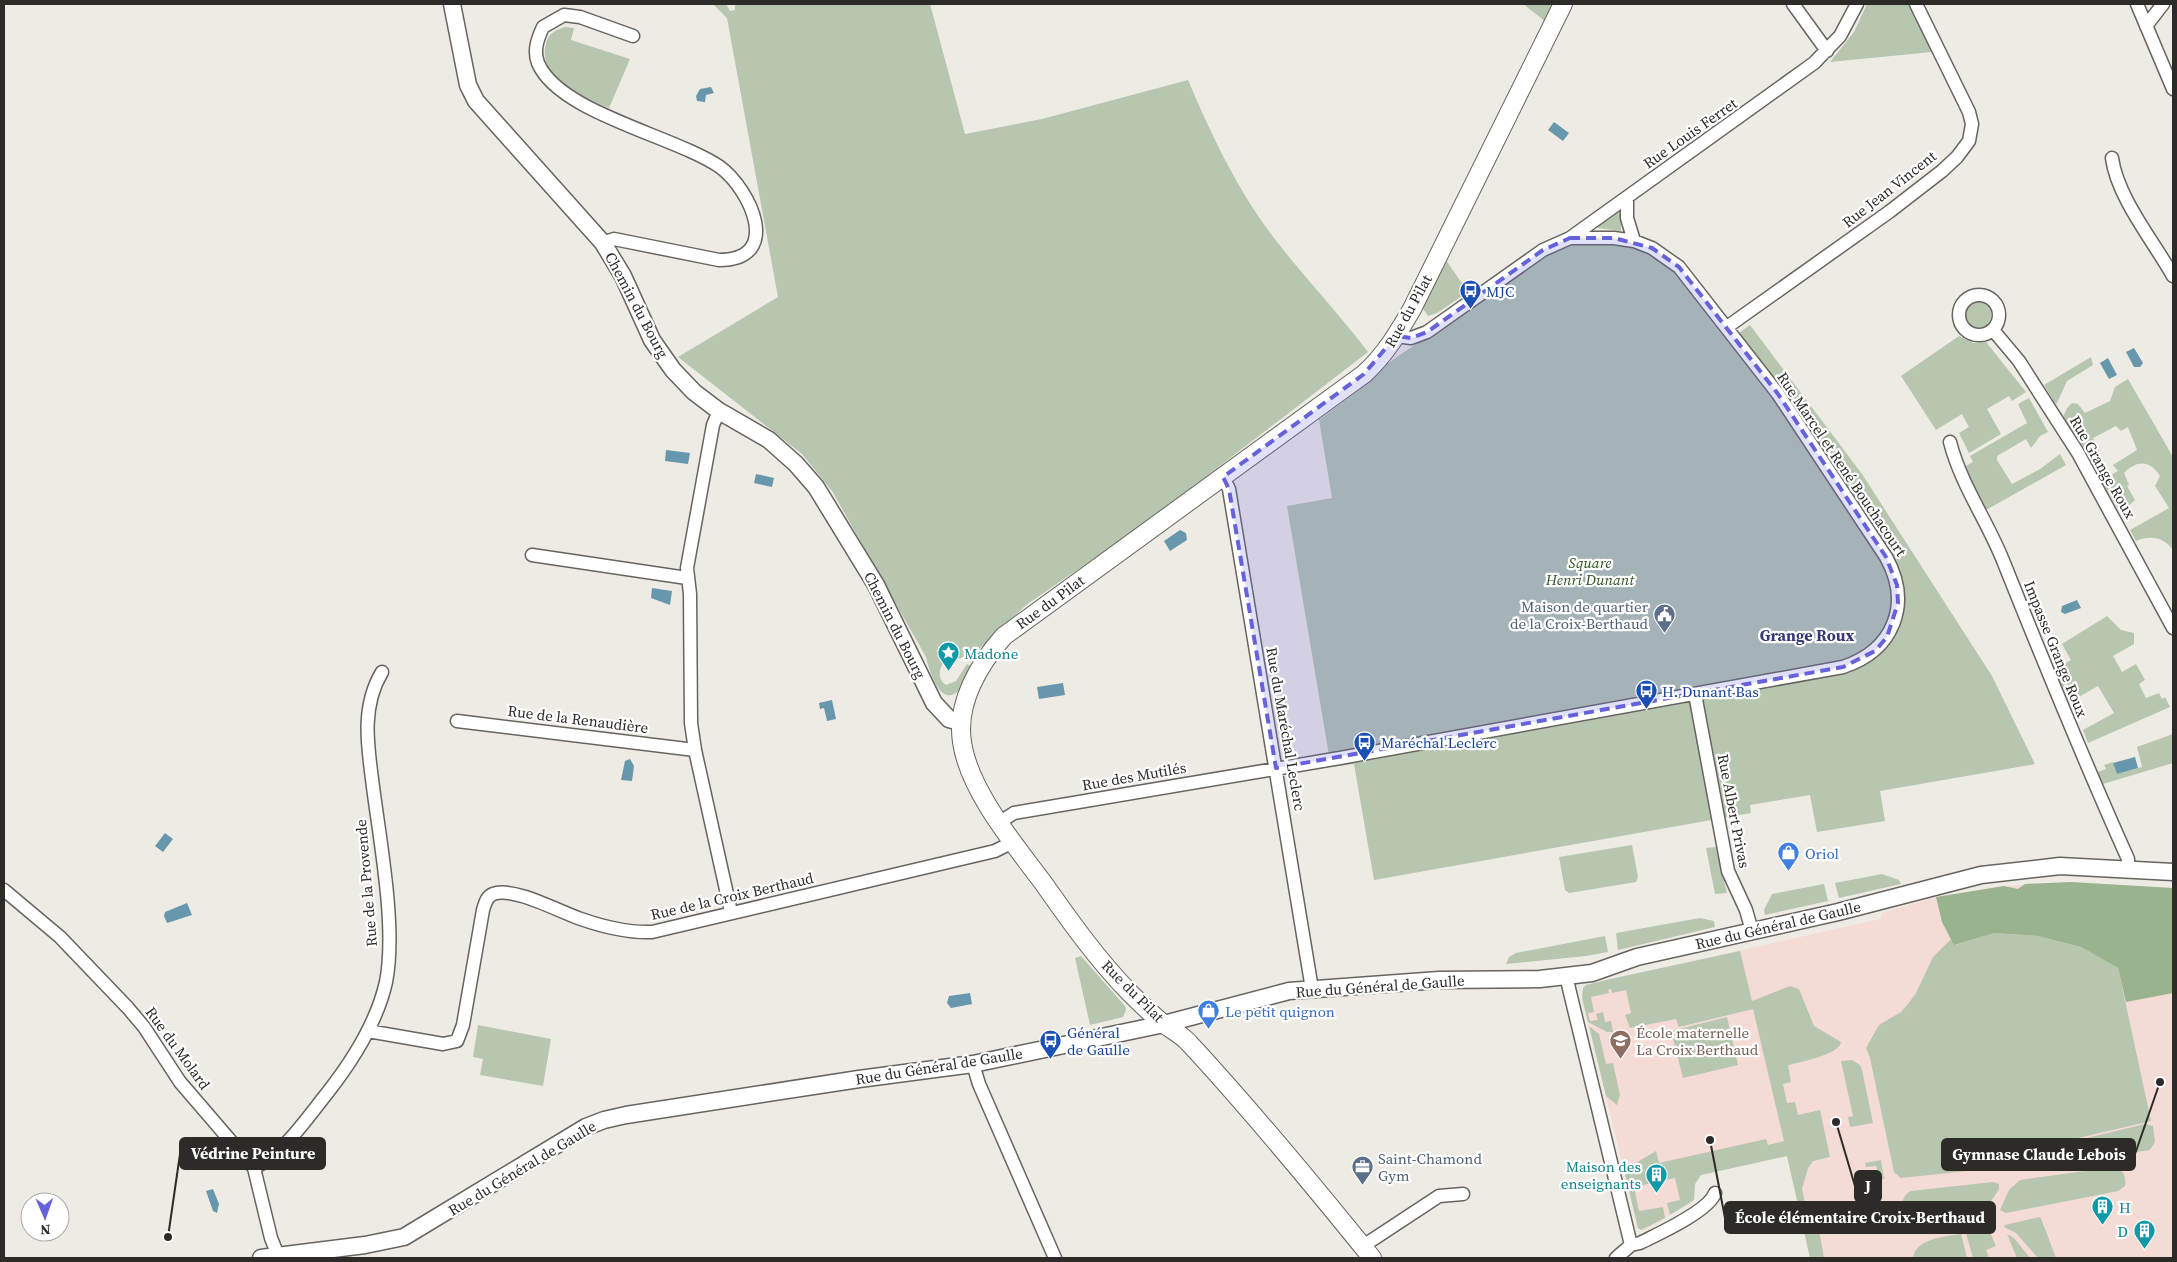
<svg xmlns="http://www.w3.org/2000/svg" width="2177" height="1262" font-family="'Source Serif 4',serif">
  <style>
    .education { fill: #f5dbd5 }
    .green { fill: #b6c6af }
    .forest { fill: #98b38d }
    .water { fill: #6697ad }
    .lines { fill: none; stroke-linecap: round; stroke-linejoin: round }
    .minor-casing { stroke: #67645f; stroke-width: 15 }
    .tertiary-casing { stroke: #67645f; stroke-width: 19 }
    .secondary-casing { stroke: #67645f; stroke-width: 20 }
    .minor { stroke: #fff; stroke-width: 12 }
    .tertiary { stroke: #fff; stroke-width: 16 }
    .secondary { stroke: #fff; stroke-width: 18 }
    .marked { fill: #6562db; fill-opacity: 0.2; stroke: #6562db; stroke-width: 4; stroke-dasharray: 10 6; stroke-linejoin: round }
    .labels { text-anchor: middle; dominant-baseline: central; stroke-width: 4.5; stroke-linejoin: round; paint-order: stroke }
    .street-label { font-size: 15px; fill: #2c2b28; stroke: #fff }
    .transit-label { font-size: 15px; fill: #164399; stroke: #fff; text-anchor: start }
    .park-label { font-size: 15px; font-style: italic; fill: #2f531d; stroke: #fff }
    .service-label { font-size: 15px; fill: #4e5e75; stroke: #fff; text-anchor: end }
    .culture-label { font-size: 15px; fill: #0d838f; stroke: #fff; text-anchor: start }
    .shop-label { font-size: 15px; fill: #366cbe; stroke: #fff; text-anchor: start }
    .education-label { font-size: 15px; fill: #785e54; stroke: #fff; text-anchor: start }
    .neighbourhood-label { font-size: 16px; font-weight: bold; fill: #373873; stroke: #fff }
    .leader { fill: none; stroke: #2c2b28; stroke-width: 2 }
    .callout-dot { fill: #2c2b28; stroke: #fff; stroke-width: 2 }
    .callout { fill: #2c2b28; stroke: #2c2b28; stroke-width: 2 }
    .callout-label { font-size: 16px; text-anchor: middle; font-weight: bold; fill: #fff }
  </style>
  <rect width="100%" height="100%" fill="#eeebe4"/>
  <path class="education" d="M 2070,882 L 2173,888 L 2173,1258 L 1810,1258 L 1787,1156 L 1701,1175 L 1695,1184 L 1694,1200 L 1692,1202 L 1645,1230 L 1638,1228 L 1582,998 L 1583,988 L 1586,985 L 1880,919 L 1882,913 L 1936,897 L 2004,886 Z"/>
  <path class="green" d="M 713,4 L 726,4 L 730,11 L 735,10 L 735,4 L 930,4 L 965,134 L 1042,119 L 1188,80 C 1211,134 1236,187 1271,234 C 1302,275 1337,311 1368,352 L 1147,522 L 1026,605 L 973,655 L 944,662 C 939,668 937,679 946,685 L 956,681 L 967,664 L 971,666 C 967,673 966,683 961,688 C 941,712 929,670 926,657 L 832,491 L 802,454 L 678,357 L 778,297 L 727,18 Z
    M 1523,4 L 1555,4 L 1546,22 Z
    M 1867,4 L 1909,4 L 1932,52 L 1830,62 L 1854,32 Z
    M 565,27 L 574,28 L 571,40 L 630,59 L 609,108 C 585,97 536,78 546,44 C 548,34 555,30 565,27 Z
    M 1616,212 L 1621,213 L 1621,231 L 1598,228 L 1598,225 Z
    M 1596,242 C 1670,244 1687,286 1729,340 L 1750,325 L 1862,474 L 1992,676 L 2035,764 L 1880,791 L 1885,821 L 1817,832 L 1810,795 L 1750,805 L 1751,813 L 1374,880 L 1354,764 L 1331,767 L 1287,506 L 1332,498 L 1319,420 L 1368,383 L 1384,366 L 1542,257 L 1572,245 Z
    M 1446,260 L 1468,292 L 1437,313 L 1428,316 L 1422,307 Z
    M1965 315a13 13 0 1 1 26 0a13 13 0 1 1-26 0Z
    M 1959,336 L 1973,343 L 1986,342 L 2026,392 L 2012,401 L 2009,396 L 1987,409 L 2001,434 L 1969,453 L 1959,433 L 1969,427 L 1962,414 L 1936,430 L 1901,376 Z
    M 2091,357 L 2093,365 L 2067,381 L 2056,405 L 2044,385 Z
    M 2128,379 L 2173,457 L 2173,550 C 2164,537 2151,535 2136,541 L 2130,530 L 2169,508 L 2155,486 L 2160,476 C 2150,460 2137,460 2124,473 L 2129,485 L 2127,486 L 2135,500 L 2121,513 L 2101,481 L 2118,471 L 2113,465 L 2137,450 L 2128,427 L 2121,431 L 2116,426 L 2093,438 L 2099,450 L 2093,461 L 2063,417 L 2067,408 L 2072,403 L 2078,404 L 2085,413 L 2110,401 L 2115,387 Z
    M 2029,398 L 2048,432 L 2040,436 L 2031,448 L 2026,439 L 1997,456 L 1997,460 L 2012,484 L 2040,469 L 2060,454 L 2066,465 L 1986,510 L 1964,467 L 1973,462 L 1970,456 L 2027,423 L 2018,404 Z
    M 2107,616 L 2121,630 L 2134,633 L 2134,644 L 2113,656 L 2122,672 L 2136,664 L 2145,680 L 2139,684 L 2146,698 L 2159,693 L 2162,699 L 2165,697 L 2170,707 L 2088,743 L 2083,730 L 2114,713 L 2098,686 L 2068,703 L 2055,669 L 2071,660 L 2062,644 Z
    M 2173,734 L 2173,763 L 2103,784 L 2098,772 L 2106,769 L 2104,765 L 2113,762 L 2117,774 L 2142,767 L 2137,747 Z
    M 1632,845 L 1638,877 L 1636,882 L 1569,893 L 1565,890 L 1559,857 Z
    M 1716,847 L 1727,893 L 1715,894 L 1706,848 Z
    M 1882,874 L 1899,880 L 1901,884 L 1839,898 L 1835,883 Z
    M 1824,884 L 1828,901 L 1765,915 L 1764,910 L 1772,894 Z
    M 1700,918 L 1714,921 L 1715,927 L 1618,950 L 1616,933 Z
    M 1995,933 L 2038,936 L 2081,947 L 2118,968 L 2151,1121 L 2040,1147 L 2035,1164 L 1901,1178 L 1894,1172 L 1870,1058 L 1866,1048 L 1879,1025 L 1901,1012 L 1908,1004 L 1916,993 L 1933,957 L 1951,939 L 1955,945 Z
    M 1605,936 L 1608,952 L 1586,956 L 1506,964 L 1509,957 L 1516,953 Z
    M 1740,951 L 1752,1001 L 1790,986 L 1799,989 L 1814,1026 L 1841,1042 C 1839,1055 1800,1062 1788,1065 L 1791,1082 L 1783,1084 L 1787,1103 L 1795,1102 L 1798,1115 L 1820,1110 L 1830,1157 L 1813,1161 L 1808,1168 L 1802,1189 L 1809,1221 L 1819,1230 L 1824,1258 L 1810,1258 L 1787,1156 L 1701,1175 L 1695,1184 L 1694,1200 L 1670,1215 L 1667,1203 L 1680,1200 L 1675,1178 L 1634,1187 L 1639,1211 L 1663,1207 L 1665,1218 L 1641,1230 L 1638,1228 L 1624,1170 L 1656,1151 L 1659,1163 L 1766,1139 L 1768,1145 L 1784,1141 L 1753,1009 L 1679,1027 L 1676,1019 L 1630,1028 L 1625,1015 L 1631,1013 L 1626,990 L 1612,993 L 1611,989 L 1608,990 L 1609,993 L 1591,997 L 1594,1012 L 1588,1013 L 1590,1021 L 1598,1020 L 1596,1014 L 1603,1012 L 1605,1022 L 1611,1021 L 1613,1032 L 1607,1032 L 1588,1022 L 1582,998 L 1583,988 L 1586,985 L 1606,980 Z
    M 1081,956 L 1125,1006 L 1126,1010 L 1123,1017 L 1090,1025 L 1075,958 Z
    M 1727,1017 L 1738,1065 L 1683,1078 L 1671,1031 Z
    M 478,1025 L 551,1039 L 543,1086 L 480,1075 L 483,1059 L 473,1057 Z
    M 1589,1026 L 1599,1034 L 1606,1064 L 1613,1063 L 1620,1095 L 1617,1105 L 1606,1096 Z
    M 1852,1060 L 1860,1065 L 1862,1070 L 1873,1123 L 1850,1127 L 1848,1117 L 1853,1116 L 1841,1061 Z
    M 2145,1124 L 2153,1126 L 2155,1142 L 2150,1150 L 2038,1166 L 2053,1146 Z
    M 1881,1160 L 1884,1179 L 1880,1180 L 1876,1166 L 1866,1167 L 1865,1163 Z
    M 2115,1167 C 2124,1171 2126,1176 2125,1186 L 2118,1191 L 2006,1213 L 2000,1210 L 2009,1190 L 2020,1180 Z
    M 1993,1182 L 1999,1184 L 1999,1189 L 1981,1217 L 1917,1230 C 1900,1226 1896,1198 1911,1191 Z
    M 2040,1217 L 2042,1221 L 2056,1258 L 2038,1258 L 2016,1233 L 2004,1227 L 2005,1225 Z
    M 1988,1228 L 1996,1246 L 1986,1250 L 1989,1258 L 1973,1258 L 1966,1233 Z
    M 1961,1234 L 1967,1258 L 1913,1258 C 1916,1238 1944,1237 1961,1234 Z
    M 2007,1234 L 2014,1238 L 2030,1258 L 2017,1258 Z"/>
  <path class="forest" d="M 2070,882 L 2173,888 L 2173,993 L 2126,1002 L 2118,968 L 2081,947 L 2038,936 L 1995,933 L 1954,945 L 1942,922 L 1936,897 L 2004,886 L 2018,889 L 2025,884 Z"/>
  <path class="water" d="M 711,87 L 714,93 L 706,95 L 705,102 L 697,101 L 696,96 L 700,89 Z
    M 1554,122 L 1569,133 L 1563,141 L 1548,130 Z
    M 2134,348 L 2143,363 L 2140,367 L 2134,367 L 2126,352 Z
    M 2108,358 L 2117,375 L 2109,379 L 2100,363 Z
    M 666,450 L 690,453 L 688,464 L 665,461 Z
    M 756,474 L 774,478 L 772,487 L 754,483 Z
    M 1180,530 L 1186,533 L 1187,540 L 1170,551 L 1164,541 Z
    M 652,588 L 672,591 L 670,605 L 651,598 Z
    M 2077,600 L 2081,608 L 2065,614 L 2061,612 L 2062,606 Z
    M 1063,683 L 1065,695 L 1039,699 L 1037,687 Z
    M 832,700 L 836,719 L 827,721 L 824,708 L 820,709 L 819,703 Z
    M 2135,757 L 2138,768 L 2117,774 L 2113,763 Z
    M 630,759 L 634,766 L 632,781 L 621,780 L 625,761 Z
    M 165,833 L 173,839 L 163,852 L 155,846 Z
    M 187,903 L 192,915 L 167,923 L 164,916 L 165,912 Z
    M 970,993 L 972,1004 L 951,1008 L 947,1003 L 949,996 Z
    M 213,1189 L 219,1204 L 217,1213 L 213,1211 L 206,1191 Z"/>
  <g class="lines">
    <defs>
      <path id="minor" d="M 1793,4 L 1827,51
        M 2137,4 L 2173,89
        M 2146,26 L 2163,4
        M 2112,158 C 2117,197 2154,242 2173,276
        M 1627,197 L 1627,218 L 1634,241
        M 1570,238 L 1814,63 L 1840,36 L 1857,4
        M 603,243 L 614,239 L 719,260 C 783,260 751,190 720,167 C 675,136 559,113 538,63 C 533,50 538,38 543,27 L 564,15 L 580,17 L 633,36
        M1959 315a20 20 0 1 1 40 0a20 20 0 1 1-40 0Z
        M 1727,327 L 1889,212 L 1942,171 L 1957,157 L 1969,141 L 1972,124 L 1969,112 L 1916,4
        M 1993,330 L 2019,361 L 2078,453 L 2173,628
        M 719,411 L 713,425 L 687,568 L 690,594 L 691,723 L 695,750 L 731,912
        M 1950,442 C 1961,485 1988,522 2004,563 C 2044,663 2084,761 2128,859 L 2128,869
        M 1223,477 L 1229,489 L 1312,989
        M 532,555 L 687,578
        M 1695,694 L 1728,871 L 1746,910 L 1752,931
        M 457,721 L 695,750
        M 1000,822 L 1014,813 L 1340,758 L 1843,667 C 1894,650 1912,604 1886,557 L 1778,394 L 1679,267 L 1652,248 L 1634,241 L 1614,238 L 1570,238 L 1543,250 L 1427,332 L 1411,338 L 1396,336
        M 4,890 L 60,937 L 128,1008 L 144,1027 L 180,1082 L 254,1168 L 271,1238 L 279,1258
        M 1566,976 L 1631,1245
        M 368,1031 L 443,1044 L 457,1041 L 463,1025 L 483,910 C 485,904 486,897 493,894 C 513,886 560,912 581,919 C 604,927 627,933 652,932 L 995,851 L 1013,842
        M 973,1064 L 979,1084 L 1055,1258
        M 254,1168 C 284,1153 307,1118 328,1092 C 353,1060 377,1022 386,982 C 397,926 379,837 372,779 C 367,742 362,705 382,672
        M 1363,1246 L 1439,1196 L 1463,1194
        M 1616,1258 L 1631,1245 L 1640,1243 C 1658,1234 1709,1211 1715,1193"/>
      <path id="tertiary" d="M 452,4 L 468,85 L 476,101 L 603,243 L 623,276 L 652,340 L 673,370 L 694,392 L 719,411 L 769,440 L 796,464 L 816,487 L 876,585 L 934,703 L 949,719 L 960,722
        M 261,1258 L 365,1245 L 404,1237 L 586,1127 L 604,1120 L 626,1115 L 859,1079 L 973,1064 L 1164,1024 L 1289,991 L 1439,980 L 1540,979 L 1592,973 L 1637,957 L 1838,912 L 1981,875 L 2060,866 L 2173,872"/>
      <path id="secondary" d="M 1372,1258 C 1313,1185 1253,1112 1189,1043 C 1182,1035 1172,1030 1164,1024 C 1152,1015 1140,1003 1129,992 C 1097,959 1070,921 1044,884 C 1015,845 969,791 962,742 C 956,703 979,664 1004,636 L 1364,374 C 1385,355 1398,333 1412,309 L 1563,4"/>
    </defs>
    <use href="#minor" class="minor-casing"/>
    <use href="#tertiary" class="tertiary-casing"/>
    <use href="#secondary" class="secondary-casing"/>
    <use href="#minor" class="minor"/>
    <use href="#tertiary" class="tertiary"/>
    <use href="#secondary" class="secondary"/>
  </g>
  <path class="marked" d="M 1570,238 L 1614,238 L 1652,248 L 1679,267 L 1778,394 L 1886,557 L 1897,585 L 1898,603 L 1887,637 L 1875,651 L 1843,667 L 1276,768 L 1229,489 L 1223,477 L 1364,374 L 1396,336 L 1411,338 L 1427,332 L 1543,250 Z"/>
  <defs>
    <symbol id="bus-pin" viewBox="-11 -11 22 30"><path d="M0 17L-7.5 6A9.5 9.5 0 1 1 7.5 6Z" fill="#1a4fb4" stroke="#fff"/><path d="M-5-6H5V4H4V6H2V4H-2V6H-4V4H-5ZM-3.5-4V0h7V-4ZM-3.5 1.2v1.5H-2V1.2ZM2 1.2v1.5H3.5V1.2Z" fill="#fff"/></symbol>
    <symbol id="civic-pin" viewBox="-11 -11 22 30"><path d="M0 17L-7.5 6A9.5 9.5 0 1 1 7.5 6Z" fill="#5c6f8a" stroke="#fff"/><path d="M-.6-6.5H3V-4.5H.6V-3L4-1V1h2V6H-6V1h2V-1L-.6-3ZM-1.2 2.5V6h2.4V2.5Z" fill="#fff"/></symbol>
    <symbol id="sight-pin" viewBox="-11 -11 22 30"><path d="M0 17L-7.5 6A9.5 9.5 0 1 1 7.5 6Z" fill="#0f9aa8" stroke="#fff"/><path d="M0-6L1.8-2.2L6-1.7L2.9 1.2L3.7 5.4L0 3.3L-3.7 5.4L-2.9 1.2L-6-1.7L-1.8-2.2Z" fill="#fff"/></symbol>
    <symbol id="shop-pin" viewBox="-11 -11 22 30"><path d="M0 17L-7.5 6A9.5 9.5 0 1 1 7.5 6Z" fill="#3f7fe0" stroke="#fff"/><path d="M-5-2.5h2.3a2.7 3.5 0 0 1 5.4 0H5L5.5 6h-11ZM-1.5-2.5h3a1.5 2.3 0 0 0-3 0Z" fill="#fff"/></symbol>
    <symbol id="school-pin" viewBox="-11 -11 22 30"><path d="M0 17L-7.5 6A9.5 9.5 0 1 1 7.5 6Z" fill="#8d6e63" stroke="#fff"/><path d="M0-5L7-2L0 1L-7-2ZM-4 1L0 2.5L4 1V4Q0 6-4 4Z" fill="#fff"/></symbol>
    <symbol id="office-pin" viewBox="-11 -11 22 30"><path d="M0 17L-7.5 6A9.5 9.5 0 1 1 7.5 6Z" fill="#5c6f8a" stroke="#fff"/><path d="M-6-3h4V-5.5h4V-3h4V5H-6ZM-1-4.5V-3h2v-1.5ZM-6 0V1H6V0Z" fill="#fff"/></symbol>
    <symbol id="building-pin" viewBox="-11 -11 22 30"><path d="M0 17L-7.5 6A9.5 9.5 0 1 1 7.5 6Z" fill="#0f9aa8" stroke="#fff"/><path d="M-4-6H4V6H1V3H-1V6H-4ZM-2.5-4.3h1.7v1.8h-1.7ZM.8-4.3h1.7v1.8H.8ZM-2.5-1h1.7V.8h-1.7ZM.8-1h1.7V.8H.8Z" fill="#fff"/></symbol>
  </defs>
  <g fill-rule="evenodd">
    <use href="#bus-pin" x="1458" y="278" width="25" height="34"/>
    <use href="#civic-pin" x="1652" y="602" width="25" height="34"/>
    <use href="#sight-pin" x="936" y="640" width="25" height="34"/>
    <use href="#bus-pin" x="1634" y="678" width="25" height="34"/>
    <use href="#bus-pin" x="1352" y="730" width="25" height="34"/>
    <use href="#shop-pin" x="1776" y="840" width="25" height="34"/>
    <use href="#shop-pin" x="1196" y="998" width="25" height="34"/>
    <use href="#bus-pin" x="1038" y="1028" width="25" height="34"/>
    <use href="#school-pin" x="1608" y="1028" width="25" height="34"/>
    <use href="#office-pin" x="1350" y="1154" width="25" height="34"/>
    <use href="#building-pin" x="1644" y="1162" width="25" height="34"/>
    <use href="#building-pin" x="2090" y="1194" width="25" height="34"/>
    <use href="#building-pin" x="2132" y="1218" width="25" height="34"/>
  </g>
  <g class="labels">
    <g class="street-label">
      <text transform="translate(1690 133) rotate(-35)">Rue Louis Ferret</text>
      <text transform="translate(1889 189) rotate(-38)">Rue Jean Vincent</text>
      <text transform="translate(637 305) rotate(62)">Chemin du Bourg</text>
      <text transform="translate(1408 311) rotate(-61)">Rue du Pilat</text>
      <text transform="translate(1842 464) rotate(56)">Rue Marcel et René Bouchacourt</text>
      <text transform="translate(2103 467) rotate(60)">Rue Grange Roux</text>
      <text transform="translate(1050 602) rotate(-36)">Rue du Pilat</text>
      <text transform="translate(895 625) rotate(63)">Chemin du Bourg</text>
      <text transform="translate(2056 649) rotate(68)">Impasse Grange Roux</text>
      <text transform="translate(578 719) rotate(7)">Rue de la Renaudière</text>
      <text transform="translate(1286 729) rotate(80)">Rue du Maréchal Leclerc</text>
      <text transform="translate(1134 776) rotate(-10)">Rue des Mutilés</text>
      <text transform="translate(1734 811) rotate(79)">Rue Albert Privas</text>
      <text transform="translate(366 883) rotate(-95)">Rue de la Provende</text>
      <text transform="translate(732 896) rotate(-13)">Rue de la Croix Berthaud</text>
      <text transform="translate(1778 925) rotate(-13)">Rue du Général de Gaulle</text>
      <text transform="translate(1380 986) rotate(-4)">Rue du Général de Gaulle</text>
      <text transform="translate(1133 991) rotate(45)">Rue du Pilat</text>
      <text transform="translate(178 1048) rotate(54)">Rue du Molard</text>
      <text transform="translate(939 1066) rotate(-9)">Rue du Général de Gaulle</text>
      <text transform="translate(522 1168) rotate(-31)">Rue du Général de Gaulle</text>
    </g>
    <g class="transit-label">
      <text x="1486" y="291">MJC</text>
      <text x="1662" y="691">H. Dunant Bas</text>
      <text x="1381" y="742">Maréchal Leclerc</text>
      <text x="1067" y="1032">Général<tspan x="1067" dy="17">de Gaulle</tspan></text>
    </g>
    <g class="park-label">
      <text x="1590" y="562">Square<tspan x="1590" dy="17">Henri Dunant</tspan></text>
    </g>
    <g class="service-label">
      <text x="1648" y="606">Maison de quartier<tspan x="1648" dy="17">de la Croix-Berthaud</tspan></text>
      <text x="1378" y="1158" text-anchor="start">Saint-Chamond<tspan x="1378" dy="17">Gym</tspan></text>
    </g>
    <g class="culture-label">
      <text x="964" y="653">Madone</text>
      <text x="1641" y="1166" text-anchor="end">Maison des<tspan x="1641" dy="17">enseignants</tspan></text>
      <text x="2119" y="1207">H</text>
      <text x="2128" y="1231" text-anchor="end">D</text>
    </g>
    <g class="shop-label">
      <text x="1805" y="853">Oriol</text>
      <text x="1225" y="1011">Le petit quignon</text>
    </g>
    <g class="education-label">
      <text x="1636" y="1032">École maternelle<tspan x="1636" dy="17">La Croix Berthaud</tspan></text>
    </g>
    <g class="neighbourhood-label">
      <text x="1807" y="635">Grange Roux</text>
    </g>
  </g>
  <path class="leader" d="M168 1237L180 1154M2160 1082L2135 1154M1836 1122L1855 1186M1710 1140L1725 1218"/>
  <g class="callout-dot">
    <circle cx="168" cy="1237" r="5"/>
    <circle cx="2160" cy="1082" r="5"/>
    <circle cx="1836" cy="1122" r="5"/>
    <circle cx="1710" cy="1140" r="5"/>
  </g>
  <g class="callout">
    <rect x="180" y="1138" width="145" height="31" rx="5"/>
    <rect x="1942" y="1139" width="193" height="31" rx="5"/>
    <rect x="1855" y="1171" width="26" height="31" rx="5"/>
    <rect x="1725" y="1202" width="270" height="31" rx="5"/>
  </g>
  <g class="callout-label">
    <text x="253" y="1159">Védrine Peinture</text>
    <text x="2039" y="1160">Gymnase Claude Lebois</text>
    <text x="1868" y="1192">J</text>
    <text x="1860" y="1223">École élémentaire Croix-Berthaud</text>
  </g>
  <rect width="2177" height="1262" fill="none" stroke="#2c2b28" stroke-width="10"/>
  <g transform="translate(45 1217) rotate(178)"><circle r="24" fill="#ffffff" stroke="#abaaa9"/>
  <path d="M0-4L9 19L0 12L-9 19Z" fill="#6562db"/>
  <text y="-8" font-size="14" font-weight="bold" text-anchor="middle" fill="#2c2b28">N</text>
  </g>
</svg>
